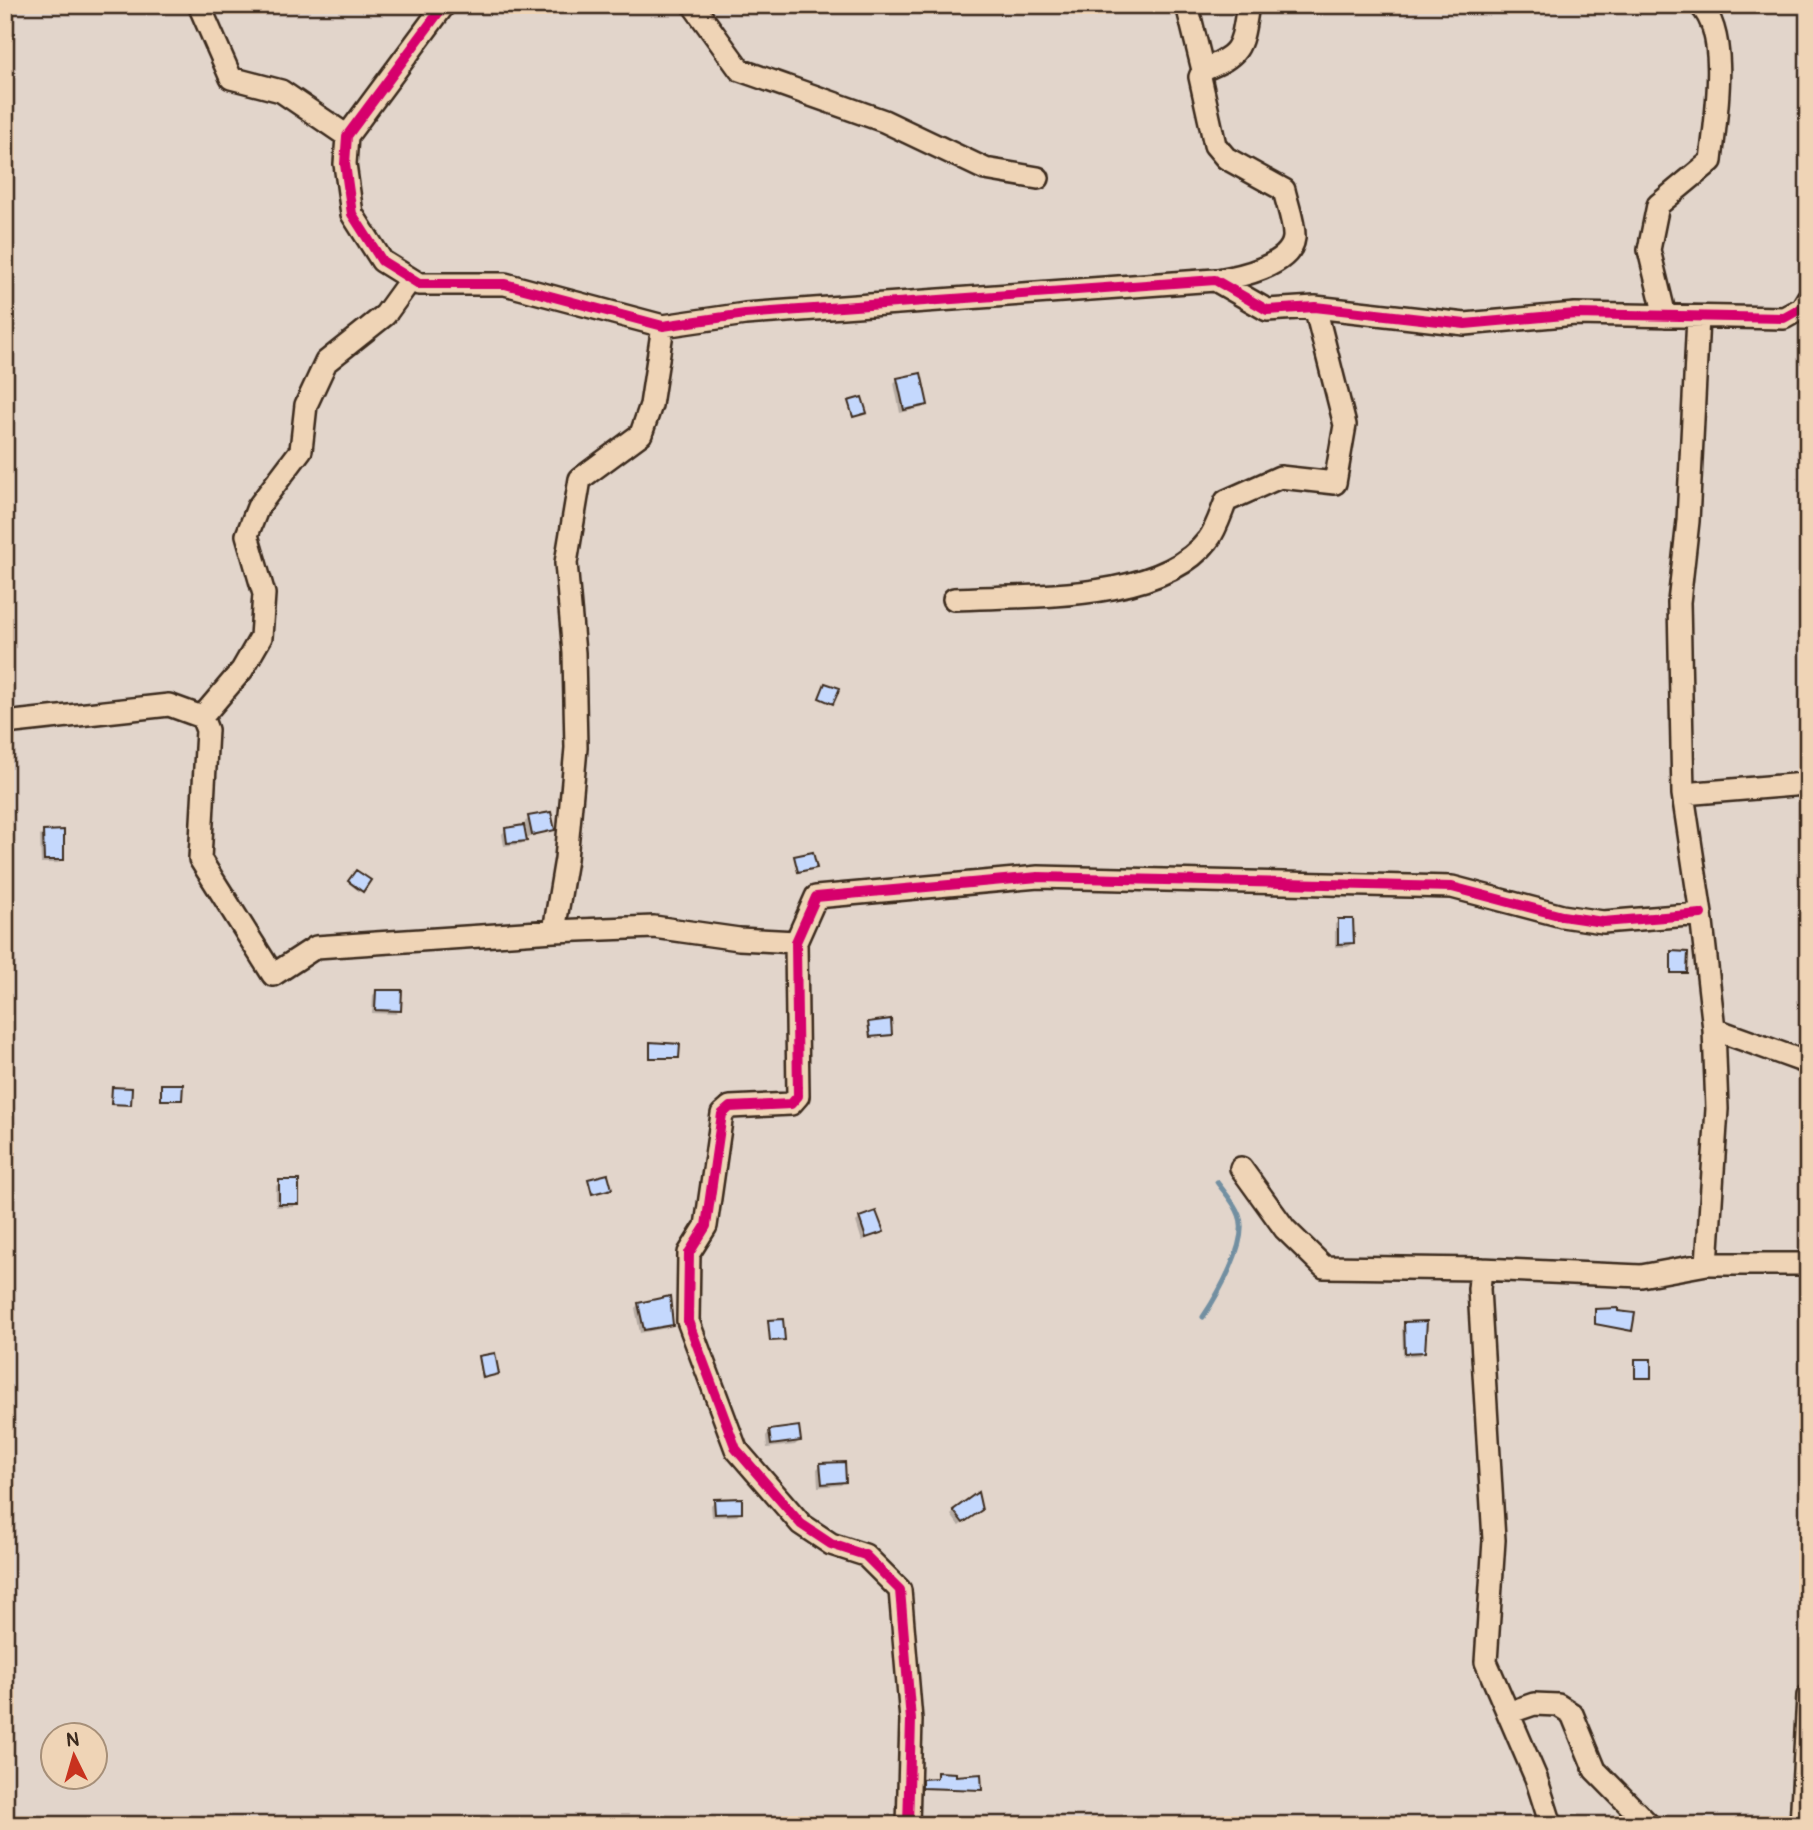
<svg xmlns="http://www.w3.org/2000/svg" width="1813" height="1830" font-family="Pangolin,sans-serif">
  <style>
    .shadow { fill: #0003 }
    .lines { fill: none; stroke-linecap: round; stroke-linejoin: round }
    .stream { stroke: #728fa1; stroke-width: 5 }
    .building { fill: #c4d8fd; stroke: #3b2a1e; stroke-width: 2 }
    .minor-casing { stroke: #3b2a1e; stroke-width: 26 }
    .minor { stroke: #efd4b6; stroke-width: 21 }
    .cycleway-casing { stroke: #efd4b6; stroke-width: 15 }
    .cycleway { stroke: #d6006c; stroke-width: 10 }
  </style>
  <rect width="100%" height="100%" fill="#e2d5cb"/>
  <filter id="ink" filterUnits="userSpaceOnUse"><feTurbulence type="fractalNoise" baseFrequency=".0143" numOctaves="2"/><feDisplacementMap in="SourceGraphic" scale="14" xChannelSelector="R" yChannelSelector="G"/><feConvolveMatrix kernelMatrix="1 2 1 2 8 2 1 2 1" color-interpolation-filters="sRGB"/></filter>
  <g filter="url(#ink)">
    <path class="shadow" d="M 898,379 L 926,404 L 922,408 L 900,413 L 894,383 Z
      M 5,664 L 12,666 L 5,683 Z
      M 529,818 L 553,829 L 528,838 L 525,822 Z
      M 506,830 L 525,840 L 521,844 L 504,846 L 502,834 Z
      M 44,832 L 62,859 L 58,863 L 41,863 L 40,836 Z
      M 356,872 L 369,881 L 360,892 L 348,883 Z
      M 1339,921 L 1352,943 L 1348,947 L 1335,947 L 1335,924 Z
      M 377,992 L 399,1010 L 396,1014 L 372,1013 L 373,995 Z
      M 650,1044 L 677,1058 L 649,1059 Z
      M 113,1088 L 130,1104 L 110,1105 Z
      M 589,1181 L 610,1189 L 591,1195 Z
      M 280,1182 L 297,1203 L 293,1207 L 276,1207 L 276,1186 Z
      M 860,1218 L 882,1231 L 862,1241 L 856,1222 Z
      M 639,1304 L 671,1324 L 667,1328 L 640,1333 L 635,1308 Z
      M 1595,1311 L 1630,1330 L 1595,1325 Z
      M 1405,1324 L 1424,1352 L 1420,1355 L 1403,1356 L 1402,1327 Z
      M 769,1432 L 799,1441 L 795,1445 L 767,1448 L 766,1436 Z
      M 821,1465 L 844,1482 L 841,1485 L 818,1487 L 817,1469 Z
      M 715,1501 L 741,1512 L 737,1516 L 712,1517 L 711,1505 Z
      M 954,1512 L 976,1513 L 959,1526 L 951,1515 Z
      M 938,1774 L 954,1778 L 980,1789 L 922,1789 L 923,1781 L 936,1779 Z"/>
    <g class="lines">
      <path class="stream" d="M 1203,1317 C 1217,1296 1250,1240 1239,1215 C 1235,1203 1224,1192 1217,1182"/>
    </g>
    <path class="building" d="M 921,373 L 928,405 L 904,410 L 897,378 Z
      M 862,397 L 867,413 L 853,417 L 848,401 Z
      M 825,683 L 840,688 L 833,704 L 819,698 Z
      M 551,812 L 555,830 L 532,835 L 528,816 Z
      M 524,825 L 527,841 L 507,843 L 505,828 Z
      M 64,830 L 64,860 L 44,860 L 43,831 Z
      M 813,852 L 817,868 L 798,872 L 794,856 Z
      M 356,870 L 371,880 L 363,892 L 348,881 Z
      M 1338,919 L 1353,919 L 1354,943 L 1338,944 Z
      M 1671,951 L 1688,952 L 1687,973 L 1671,973 Z
      M 376,990 L 402,990 L 401,1011 L 375,1010 Z
      M 891,1019 L 892,1035 L 870,1037 L 868,1022 Z
      M 650,1042 L 680,1044 L 679,1058 L 650,1058 Z
      M 161,1084 L 183,1084 L 182,1100 L 161,1100 Z
      M 112,1087 L 132,1088 L 131,1105 L 111,1104 Z
      M 608,1174 L 612,1189 L 592,1194 L 588,1179 Z
      M 279,1180 L 299,1180 L 299,1204 L 279,1204 Z
      M 876,1211 L 884,1232 L 866,1238 L 859,1217 Z
      M 670,1296 L 673,1325 L 644,1330 L 638,1303 Z
      M 1618,1308 L 1618,1311 L 1635,1313 L 1632,1331 L 1595,1324 L 1595,1309 Z
      M 783,1319 L 785,1340 L 770,1341 L 768,1320 Z
      M 1427,1321 L 1425,1352 L 1405,1353 L 1404,1322 Z
      M 495,1353 L 499,1374 L 483,1378 L 479,1356 Z
      M 1635,1359 L 1651,1359 L 1651,1378 L 1635,1378 Z
      M 799,1426 L 801,1441 L 771,1445 L 769,1430 Z
      M 845,1462 L 846,1482 L 822,1484 L 820,1463 Z
      M 978,1492 L 982,1510 L 963,1523 L 953,1510 Z
      M 742,1498 L 742,1513 L 715,1514 L 714,1499 Z
      M 937,1772 L 956,1773 L 956,1776 L 981,1774 L 982,1790 L 922,1788 L 922,1779 L 937,1778 Z"/>
    <g class="lines">
      <defs>
        <path id="minor" d="M 199,5 L 231,78 L 281,91 L 347,136
          M 444,5 L 347,136 L 345,164 L 352,214 L 382,261 L 419,284 L 505,284 L 663,326 L 745,314 L 1215,280 L 1267,310 L 1315,307 L 1465,324 L 1575,314 L 1784,318 L 1802,308 L 1808,298
          M 693,5 L 740,70 L 884,121 L 985,169 L 1038,178
          M 1187,5 L 1203,70
          M 1217,280 C 1238,277 1291,266 1294,238 C 1295,224 1287,204 1284,190 L 1226,158 L 1215,145 L 1200,77 L 1203,70 C 1243,54 1241,47 1248,5
          M 1665,316 L 1649,250 L 1658,205 L 1711,161 C 1715,121 1731,35 1700,5
          M 1698,317 L 1688,521 L 1679,602 L 1683,794 L 1701,914 L 1714,1029 L 1717,1109 L 1707,1264
          M 954,599 C 1026,595 1160,603 1208,540 C 1216,530 1221,513 1226,501 L 1280,477 L 1335,483 L 1345,425 L 1315,307
          M 202,717 L 242,670 L 261,637 L 264,594 L 247,535 L 258,507 L 301,450 L 306,405 L 326,362 L 385,315 L 411,279
          M 5,723 L 169,705 L 202,717 L 207,730 L 200,859 L 273,975 L 316,947 L 554,931 L 654,927 L 739,939 L 796,942
          M 1683,794 L 1805,784 L 1808,778
          M 554,931 L 566,859 L 576,748 L 574,653 L 566,563 L 580,479 L 641,434 L 651,405 L 663,326
          M 1714,1029 L 1808,1063
          M 1241,1168 L 1285,1229 L 1324,1267 L 1481,1269 L 1641,1276 L 1707,1264 L 1808,1264
          M 1481,1269 L 1479,1289 L 1494,1540 L 1486,1662 L 1536,1778 L 1551,1825
          M 1508,1713 L 1534,1704 L 1558,1705 L 1572,1714 L 1595,1770 L 1649,1825
          M 908,1825 L 911,1720 L 900,1590 L 865,1555 L 831,1544 L 801,1524 L 736,1449 L 688,1321 L 689,1253 L 706,1226 L 722,1114 L 730,1107 L 791,1104 L 798,1096 L 796,942 L 816,897 L 1038,877 L 1452,887 L 1562,916 L 1603,922 L 1701,914
          M 1801,1825 L 1808,1696"/>
      </defs>
      <use href="#minor" class="minor-casing"/>
      <use href="#minor" class="minor"/>
      <defs>
        <path id="cycleway" d="M 444,5 L 347,136 L 345,164 L 352,214 L 382,261 L 419,284 L 505,284 L 663,326 L 745,314 L 1215,280 L 1267,310 L 1315,307 L 1465,324 L 1575,314 L 1784,318 L 1802,308 L 1808,298
          M 908,1825 L 911,1720 L 900,1590 L 865,1555 L 831,1544 L 801,1524 L 736,1449 L 688,1321 L 689,1253 L 706,1226 L 722,1114 L 730,1107 L 791,1104 L 798,1096 L 796,942 L 816,897 L 1038,877 L 1452,887 L 1562,916 L 1603,922 L 1701,914"/>
      </defs>
      <use href="#cycleway" class="cycleway-casing"/>
      <use href="#cycleway" class="cycleway"/>
    </g>
  </g>
  <rect width="1813" height="1830" fill="none" stroke="#efd4b6" stroke-width="28"/>
  <rect x="14" y="14" width="1785" height="1802" fill="none" stroke="#3b2a1e" stroke-width="2.5" filter="url(#ink)"/>
  <g transform="translate(74 1756) rotate(355)"><circle r="33" fill="#efd4b6" stroke="#a79079" stroke-width="2"/>
  <path d="M0-5L12 26L0 18L-12 26Z" fill="#c8321e"/>
  <text y="-10" font-size="19" font-weight="bold" text-anchor="middle" fill="#3b2a1e">N</text>
  </g>
</svg>
